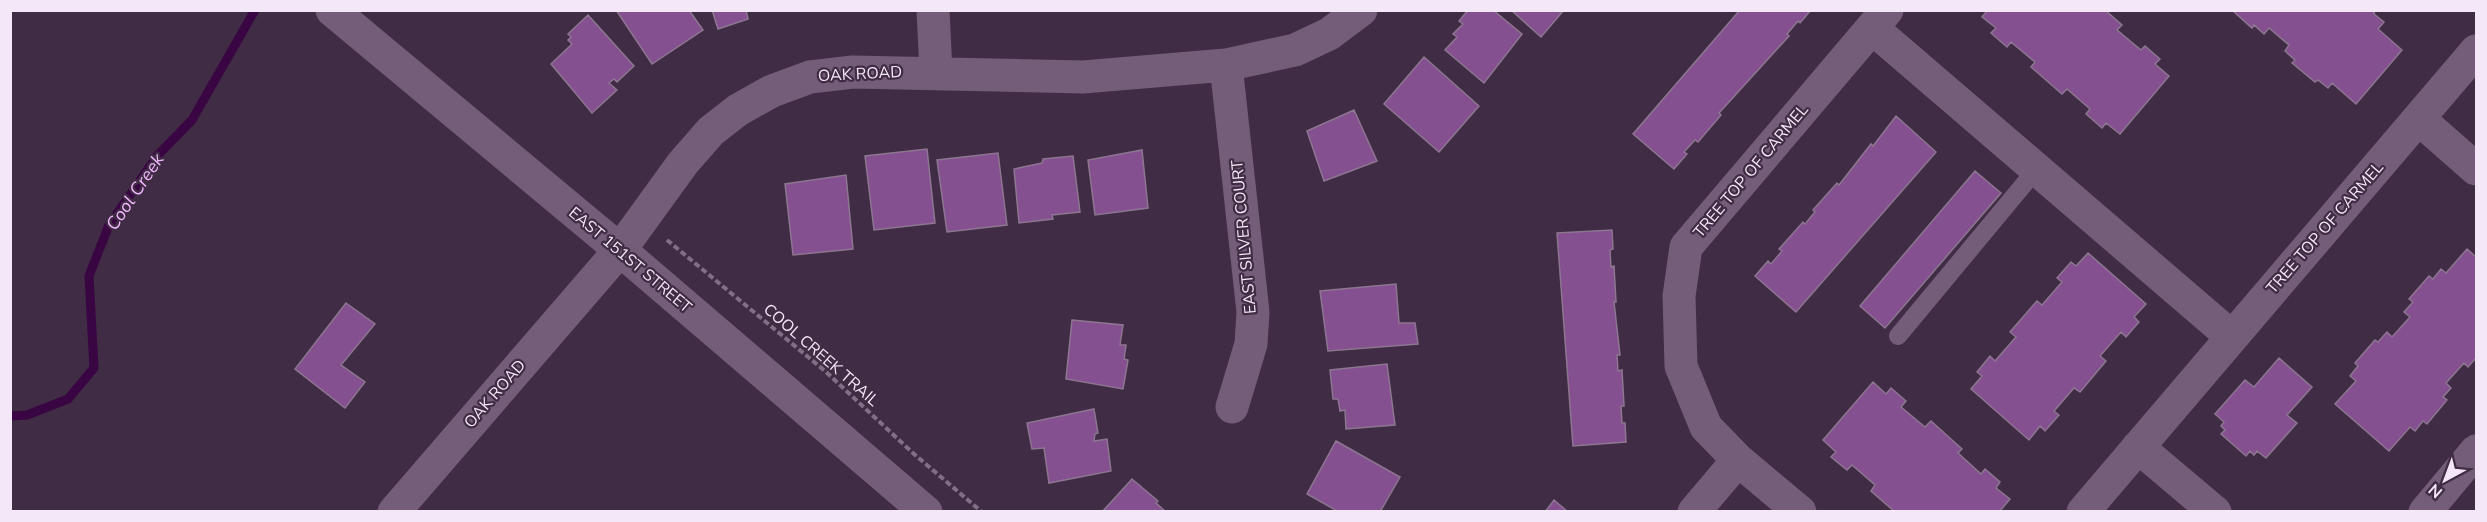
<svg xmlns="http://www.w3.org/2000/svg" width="2487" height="522" font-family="'Nunito Sans',sans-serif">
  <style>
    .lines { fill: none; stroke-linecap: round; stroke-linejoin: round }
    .stream { stroke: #390542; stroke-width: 9 }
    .building { fill: #84508f; stroke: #8d7691; stroke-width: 1.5 }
    .path { stroke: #817085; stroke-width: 4; stroke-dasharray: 6 3; stroke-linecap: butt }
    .lane { stroke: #735d78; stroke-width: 18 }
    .street { stroke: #735d78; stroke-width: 33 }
    .secondary { stroke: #735d78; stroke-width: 33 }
    .labels { text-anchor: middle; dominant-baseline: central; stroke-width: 4.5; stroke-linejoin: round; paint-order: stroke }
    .street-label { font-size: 16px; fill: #f4e7f7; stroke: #402c44 }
    .water-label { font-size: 18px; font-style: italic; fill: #f1b7fd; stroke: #402c44 }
  </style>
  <rect width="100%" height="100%" fill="#402c44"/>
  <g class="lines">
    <path class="stream" d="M 10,416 L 27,415 L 68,399 L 94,368 L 89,276 L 109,225 L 157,156 L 192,120 L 255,10"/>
  </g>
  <path class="building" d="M 616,10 L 689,10 L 703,30 L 652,64 Z
    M 712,10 L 746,10 L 748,19 L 718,29 Z
    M 1468,10 L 1493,10 L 1522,34 L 1484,83 L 1445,50 L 1457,37 L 1453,34 L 1463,24 L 1459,21 Z
    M 1511,10 L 1564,10 L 1541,37 Z
    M 1740,10 L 1811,10 L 1800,23 L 1798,21 L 1787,34 L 1789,36 L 1719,113 L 1721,115 L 1698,142 L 1695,140 L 1684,152 L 1687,154 L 1674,169 L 1633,134 Z
    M 1988,10 L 2105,10 L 2122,25 L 2117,30 L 2141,50 L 2145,46 L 2160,59 L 2155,64 L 2169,76 L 2120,134 L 2106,123 L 2102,128 L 2086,114 L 2090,109 L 2067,89 L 2062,94 L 2031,67 L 2035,62 L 2011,42 L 2007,47 L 1991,33 L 1996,28 L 1982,17 Z
    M 2232,10 L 2375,10 L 2374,14 L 2384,22 L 2378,29 L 2402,50 L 2356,104 L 2332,83 L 2328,88 L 2318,80 L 2315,82 L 2292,63 L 2295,60 L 2285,51 L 2289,45 L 2269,28 L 2264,34 L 2254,25 L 2252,28 Z
    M 588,15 L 634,66 L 617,82 L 614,79 L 609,83 L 617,90 L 592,113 L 551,64 L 572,44 L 568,40 L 571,37 L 568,34 Z
    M 1424,57 L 1479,106 L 1439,152 L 1384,104 Z
    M 1354,110 L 1377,161 L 1324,181 L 1307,131 Z
    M 1896,116 L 1936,152 L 1796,312 L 1755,276 L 1768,261 L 1771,264 L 1782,251 L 1779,249 L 1803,222 L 1805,224 L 1815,212 L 1813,210 L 1837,183 L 1839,185 L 1871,144 L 1873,146 Z
    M 927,149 L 935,223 L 874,230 L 865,156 Z
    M 1142,150 L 1148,208 L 1095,215 L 1088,160 Z
    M 998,153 L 1007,225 L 947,232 L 937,160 Z
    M 1073,156 L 1080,212 L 1052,215 L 1053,219 L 1019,223 L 1014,169 L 1042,163 L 1043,159 Z
    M 1975,171 L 2001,193 L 1885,328 L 1860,306 Z
    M 846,175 L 853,249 L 793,255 L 785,184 Z
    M 1612,230 L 1613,249 L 1610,250 L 1611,267 L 1614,266 L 1616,302 L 1614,302 L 1620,355 L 1617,355 L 1618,371 L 1622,370 L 1624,406 L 1621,406 L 1622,423 L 1625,423 L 1626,442 L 1573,446 L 1557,233 Z
    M 2467,249 L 2476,257 L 2476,358 L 2468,367 L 2464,363 L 2446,383 L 2451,388 L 2443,397 L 2447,400 L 2427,424 L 2423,421 L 2415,431 L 2410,427 L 2389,451 L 2335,404 L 2356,381 L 2350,376 L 2358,366 L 2355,363 L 2375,340 L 2378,342 L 2387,332 L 2392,337 L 2410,317 L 2404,312 L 2413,302 L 2409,299 L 2429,276 L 2433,279 L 2441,269 L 2446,273 Z
    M 2088,253 L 2146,304 L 2134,317 L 2139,322 L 2126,337 L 2121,332 L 2100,356 L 2106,361 L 2080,392 L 2074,388 L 2054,411 L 2059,415 L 2045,431 L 2040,426 L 2029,440 L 1971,389 L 1982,376 L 1977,372 L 1990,356 L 1995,361 L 2016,337 L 2010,332 L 2037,301 L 2042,305 L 2062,282 L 2057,278 L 2071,262 L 2076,266 Z
    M 1396,284 L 1399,323 L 1415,323 L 1418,344 L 1328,351 L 1320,291 Z
    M 346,303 L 375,324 L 341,365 L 365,382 L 345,408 L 295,369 Z
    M 1072,320 L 1123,325 L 1120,345 L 1126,345 L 1124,359 L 1128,360 L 1123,389 L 1066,379 Z
    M 2279,358 L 2312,387 L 2287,415 L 2297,423 L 2266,458 L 2257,451 L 2254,455 L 2250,451 L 2246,456 L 2221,434 L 2225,430 L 2221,426 L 2224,422 L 2215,414 L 2245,380 L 2254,387 Z
    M 1387,364 L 1395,425 L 1346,429 L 1345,410 L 1340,411 L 1338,399 L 1333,399 L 1330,370 Z
    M 1873,382 L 1886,394 L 1891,388 L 1906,401 L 1901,407 L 1925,427 L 1931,421 L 1962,449 L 1958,453 L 1981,474 L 1985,469 L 2000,482 L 1996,488 L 2010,499 L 1999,512 L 1895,512 L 1871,491 L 1875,485 L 1852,465 L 1847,470 L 1831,457 L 1836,452 L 1823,440 Z
    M 1094,409 L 1098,433 L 1095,434 L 1094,441 L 1107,439 L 1111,471 L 1049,483 L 1044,448 L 1032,449 L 1027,423 Z
    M 1336,441 L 1400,477 L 1380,512 L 1339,512 L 1307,494 Z
    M 1132,479 L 1158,501 L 1156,503 L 1166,512 L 1102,512 Z
    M 1554,500 L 1568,512 L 1545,512 Z"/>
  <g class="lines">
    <path class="path" d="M 667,240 L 825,371 L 914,454 L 982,512"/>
    <path class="lane" d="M 1898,336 L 2035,171"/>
    <path class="street" d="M 933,10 L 936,72
      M 1872,28 L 2232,337
      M 1226,65 L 1253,312 L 1251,344 L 1232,407
      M 2419,119 L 2476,169
      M 2138,447 L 2215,512
      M 394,512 L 620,250 L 683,163 L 711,131 L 738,110 L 772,91 L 810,77 L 853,72 L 1083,77 L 1226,65 L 1295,50 L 1329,34 L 1361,10
      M 1694,512 L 1738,460
      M 1800,512 L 1738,460 L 1706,427 L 1681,366 L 1679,296 L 1686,247 L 1887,10
      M 2083,512 L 2476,51
      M 2425,512 L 2476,451"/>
    <path class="secondary" d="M 332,10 L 620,250 L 926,512"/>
  </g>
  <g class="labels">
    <g class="street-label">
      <text transform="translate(860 74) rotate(-3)">OAK ROAD</text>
      <text transform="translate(1751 171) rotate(-50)">TREE TOP OF CARMEL</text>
      <text transform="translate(2325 228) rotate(-49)">TREE TOP OF CARMEL</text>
      <text transform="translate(1244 237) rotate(-95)">EAST SILVER COURT</text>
      <text transform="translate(630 260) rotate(40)">EAST 151ST STREET</text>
      <text transform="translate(821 355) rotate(41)">COOL CREEK TRAIL</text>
      <text transform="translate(495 394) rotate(-49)">OAK ROAD</text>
    </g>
    <g class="water-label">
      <text transform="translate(135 192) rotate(-56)">Cool Creek</text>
    </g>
  </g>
  <rect width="2487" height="522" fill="none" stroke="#f4e7f7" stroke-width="24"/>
  <g transform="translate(2445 480) rotate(221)" stroke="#402c44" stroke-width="4.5" paint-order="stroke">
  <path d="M0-4.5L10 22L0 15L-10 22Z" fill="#f4e7f7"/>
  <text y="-9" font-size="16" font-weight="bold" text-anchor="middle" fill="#f4e7f7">N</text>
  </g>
</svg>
